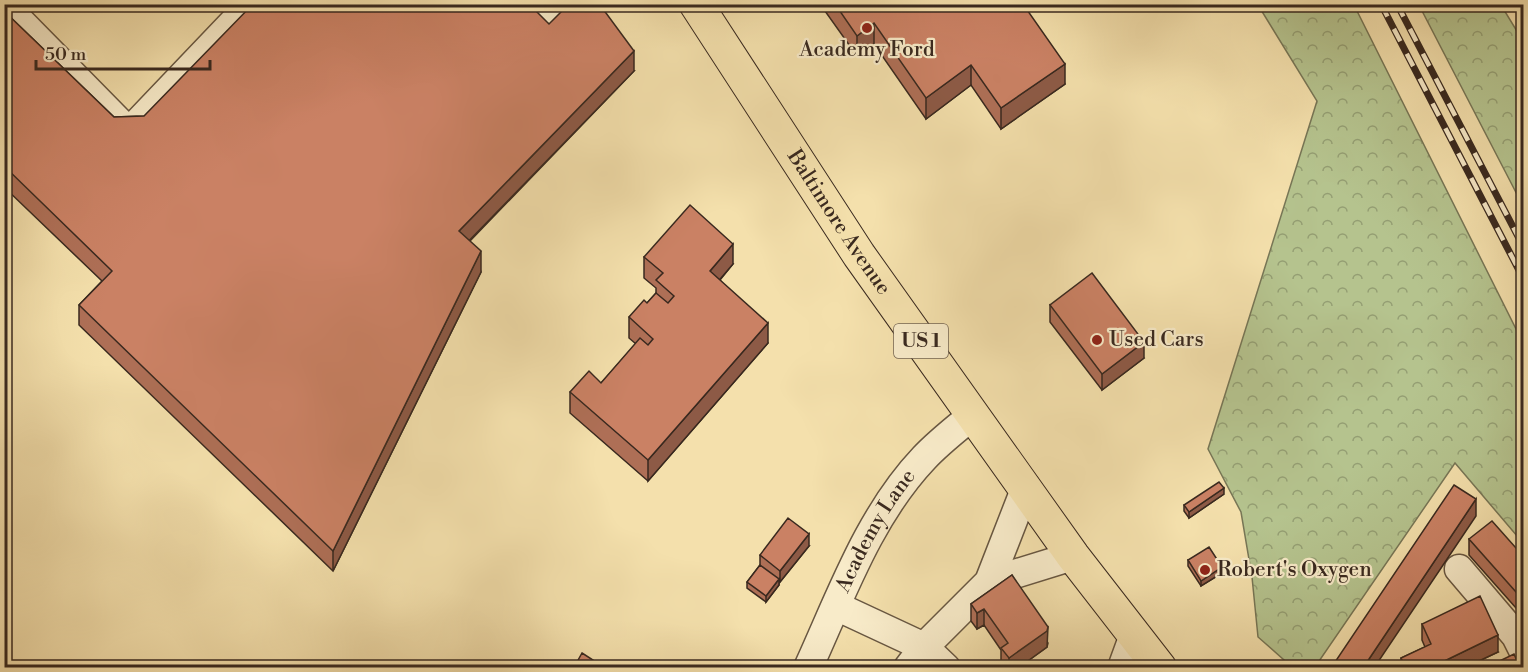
<svg xmlns="http://www.w3.org/2000/svg" width="1528" height="672" font-family="'Libre Bodoni',serif">
  <style>
    .forest { fill: url(#forest-crowns); stroke: #777656; stroke-width: 1.5 }
    .lines { fill: none; stroke-linecap: round; stroke-linejoin: round }
    .minor-casing { stroke: #685742; stroke-width: 31 }
    .major-casing { stroke: #39291f; stroke-width: 35 }
    .minor { stroke: #f8ebc9; stroke-width: 28 }
    .major { stroke: #f4e0ac; stroke-width: 33 }
    .rail-casing { stroke: #39291f; stroke-width: 7 }
    .rail { stroke: #f8ebc9; stroke-width: 4.5; stroke-dasharray: 14; stroke-linecap: butt }
    .wall { fill: #ae6f56; stroke: #39291f; stroke-width: 1.5 }
    .shaded-wall { fill: #8d5a46; stroke: #39291f; stroke-width: 1.5 }
    .building { fill: #ca8164; stroke: #39291f; stroke-width: 1.5 }
    .poi-dot { fill: #8f2418; stroke: #f8ebc9; stroke-width: 2 }
    .labels { text-anchor: middle; dominant-baseline: central; stroke-width: 4.5; stroke-linejoin: round; paint-order: stroke }
    .shield { fill: #f8ebc9; stroke: #726352; stroke-width: 1.5 }
    .shield-label { font-size: 20px; font-weight: bold; fill: #39291f }
    .poi-label { font-size: 21px; fill: #39291f; stroke: #f8ebc9; text-anchor: start }
    .street-label { font-size: 21px; fill: #39291f; stroke: #f8ebc9 }
  </style>
  <defs>
    <pattern id="forest-crowns" width="20" height="18" patternUnits="userSpaceOnUse" patternTransform="scale(1.5)"><rect width="20" height="18" fill="#b5c38e"/><path d="M2 6a3 3 0 1 1 6 0M12 15a3 3 0 1 1 6 0" fill="none" stroke="#949e73"/></pattern>
  </defs>
  <rect width="100%" height="100%" fill="#f4e0ac"/>
  <filter id="stains"><feTurbulence type="fractalNoise" baseFrequency=".00333" numOctaves="4"/><feColorMatrix values="0 0 0 0 .2 0 0 0 0 .09 0 0 0 0 .02 0 0 0 .5 -.17"/></filter>
  <radialGradient id="worn" r=".72"><stop offset=".6" stop-color="#630" stop-opacity="0"/><stop offset="1" stop-color="#630" stop-opacity=".3"/></radialGradient>
  <path class="forest" d="M 1258,5 L 1354,5 L 1523,343 L 1523,543 L 1455,463 L 1315,667 L 1292,667 L 1258,637 L 1252,577 L 1241,512 L 1208,449 L 1317,101 Z
    M 1419,5 L 1501,5 L 1523,41 L 1523,206 Z"/>
  <g class="lines">
    <defs>
      <g id="minor">
        <path d="M 547,4 L 551,9"/>
        <path d="M 4,5 L 129,132 L 251,4"/>
        <path d="M 1459,569 L 1516,636 L 1524,652"/>
        <path d="M 989,582 L 1073,556"/>
        <path d="M 836,606 L 924,647 L 989,582 L 1026,487"/>
        <path id="s1" d="M 808,668 C 841,596 869,516 924,458 C 939,442 956,429 973,415"/>
        <path d="M 908,668 L 924,647 L 946,668"/>
        <path d="M 1122,668 L 1134,635"/>
      </g>
      <g id="major">
        <path id="s2" d="M 696,4 L 859,255 L 1073,556 L 1160,668"/>
      </g>
    </defs>
    <use href="#minor" class="minor-casing"/>
    <use href="#major" class="major-casing"/>
    <use href="#minor" class="minor"/>
    <use href="#major" class="major"/>
    <defs>
      <path id="rail" d="M 1381,4 L 1524,280
        M 1397,4 L 1524,248"/>
    </defs>
    <use href="#rail" class="rail-casing"/>
    <use href="#rail" class="rail"/>
  </g>
  <path class="wall" d="M 820,4 L 1023,4 L 1065,84 L 1001,129 L 971,85 L 926,119 L 874,44 L 857,56 Z
    M 4,11 L 114,117 L 144,116 L 634,71 L 470,241 L 481,272 L 333,571 L 79,325 L 79,305 L 102,281 L 4,187 Z
    M 644,257 L 733,264 L 720,280 L 768,343 L 648,481 L 570,413 L 570,392 L 601,383 L 636,344 L 629,338 L 629,317 L 647,303 L 656,293 L 656,288 L 644,278 Z
    M 1050,305 L 1144,358 L 1102,390 L 1050,322 Z
    M 1224,494 L 1189,518 L 1184,511 L 1184,505 Z
    M 1469,539 L 1524,557 L 1524,617 L 1469,555 Z
    M 809,546 L 780,582 L 779,581 L 779,585 L 766,602 L 747,588 L 747,582 L 760,565 L 760,555 Z
    M 1188,560 L 1222,573 L 1201,586 L 1188,566 Z
    M 1012,575 L 1048,643 L 1047,647 L 1018,668 L 1004,668 L 1001,664 L 1001,650 L 984,625 L 977,629 L 971,621 L 971,604 Z
    M 1422,624 L 1498,652 L 1464,668 L 1401,668 L 1401,658 L 1425,647 L 1422,640 Z"/>
  <path class="shaded-wall" d="M 874,23 L 874,44 L 857,56 L 857,36 Z
    M 634,51 L 634,71 L 459,251 L 459,231 Z
    M 1065,64 L 1065,84 L 1001,129 L 1001,108 Z
    M 971,65 L 971,85 L 926,119 L 926,98 Z
    M 733,244 L 733,264 L 710,291 L 710,271 Z
    M 481,251 L 481,272 L 333,571 L 333,551 Z
    M 768,323 L 768,343 L 648,481 L 648,460 Z
    M 1144,342 L 1144,358 L 1102,390 L 1102,374 Z
    M 1224,488 L 1224,494 L 1189,518 L 1189,512 Z
    M 1476,499 L 1476,516 L 1374,668 L 1363,668 Z
    M 809,534 L 809,546 L 780,582 L 780,571 Z
    M 1222,567 L 1222,573 L 1201,586 L 1201,581 Z
    M 779,579 L 779,585 L 766,602 L 766,596 Z
    M 984,609 L 984,625 L 977,629 L 977,613 Z
    M 1048,627 L 1047,647 L 1018,668 L 1009,668 L 1009,658 Z
    M 1498,635 L 1498,652 L 1464,668 L 1430,668 Z
    M 593,660 L 593,668 L 589,668 Z"/>
  <path class="building" d="M 253,4 L 529,4 L 549,24 L 569,4 L 598,4 L 606,13 L 634,51 L 459,231 L 481,251 L 333,551 L 79,305 L 112,271 L 4,166 L 4,11 L 114,117 L 144,116 Z
    M 835,4 L 1023,4 L 1065,64 L 1001,108 L 971,65 L 926,98 L 874,23 L 857,36 Z
    M 690,205 L 733,244 L 710,271 L 768,323 L 648,460 L 570,392 L 589,371 L 601,383 L 640,338 L 648,345 L 653,339 L 629,317 L 644,300 L 647,303 L 656,293 L 668,303 L 674,296 L 656,280 L 663,273 L 644,257 Z
    M 1092,273 L 1144,342 L 1102,374 L 1050,305 Z
    M 1219,482 L 1224,488 L 1189,512 L 1184,505 Z
    M 1454,485 L 1476,499 L 1363,668 L 1331,668 Z
    M 788,518 L 809,534 L 780,571 L 760,555 Z
    M 1492,521 L 1524,557 L 1524,601 L 1469,539 Z
    M 1209,547 L 1222,567 L 1201,581 L 1188,560 Z
    M 760,565 L 779,579 L 766,596 L 747,582 Z
    M 1012,575 L 1048,627 L 1047,631 L 1009,658 L 1001,648 L 1008,643 L 984,609 L 977,613 L 971,604 Z
    M 1480,596 L 1498,635 L 1430,668 L 1406,668 L 1401,658 L 1431,644 L 1422,624 Z
    M 582,653 L 593,660 L 589,668 L 578,668 L 580,664 L 577,662 Z
    M 1514,654 L 1520,668 L 1485,668 Z"/>
  <g class="poi-dot">
    <circle cx="867" cy="28" r="6"/>
    <circle cx="1097" cy="340" r="6"/>
    <circle cx="1205" cy="570" r="6"/>
  </g>
  <g class="labels">
    <rect class="shield" x="894" y="324" width="54" height="34" rx="4.5"/>
    <g class="shield-label">
      <text x="921" y="341">US 1</text>
    </g>
    <g class="poi-label">
      <text x="867" y="50" text-anchor="middle">Academy Ford</text>
      <text x="1109" y="340">Used Cars</text>
      <text x="1217" y="570">Robert's Oxygen</text>
    </g>
    <g class="street-label">
      <text stroke="none"><textPath href="#s2" startOffset="261">Baltimore Avenue</textPath></text>
      <text stroke="none"><textPath href="#s1" startOffset="153">Academy Lane</textPath></text>
    </g>
  </g>
  <rect width="1528" height="672" fill="none" stroke="#f4e0ac" stroke-width="24"/>
  <rect x="6" y="6" width="1516" height="660" fill="none" stroke="#39291f" stroke-width="3"/>
  <rect x="12" y="12" width="1504" height="648" fill="none" stroke="#39291f" stroke-width="1.5"/>
  <path d="M36 60v9h174v-9" fill="none" stroke="#39291f" stroke-width="3"/>
  <text x="45" y="60" font-size="18" fill="#39291f" stroke="#f8ebc9" stroke-width="4.5" paint-order="stroke">50 m</text>
  <rect width="100%" height="100%" filter="url(#stains)"/>
  <rect width="100%" height="100%" fill="url(#worn)"/>
</svg>
